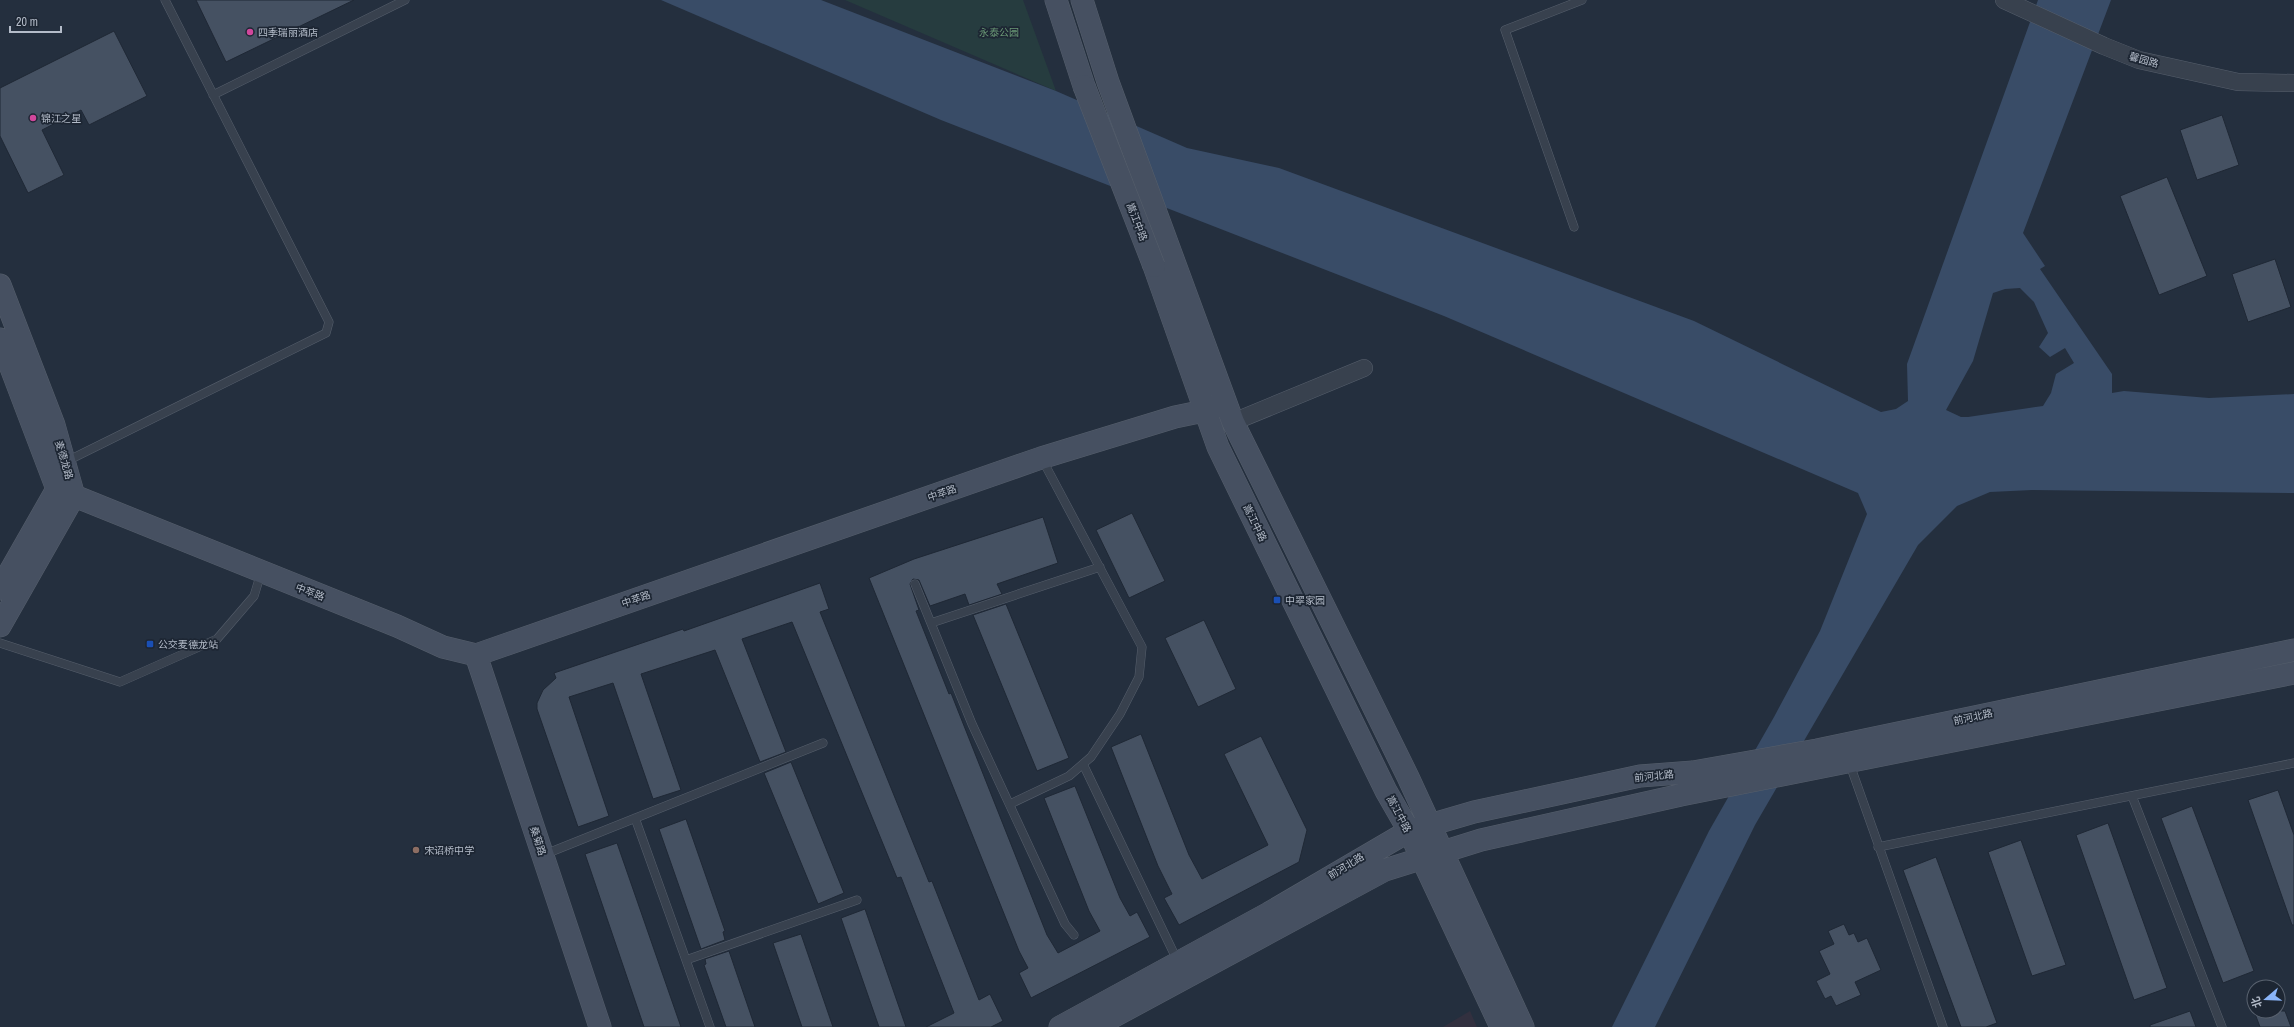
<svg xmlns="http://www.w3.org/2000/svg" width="2294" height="1027" font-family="'Archivo Narrow','Noto Sans SC',sans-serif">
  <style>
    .medical { fill: #32303f }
    .green { fill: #263c3f }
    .water { fill: #394c67; fill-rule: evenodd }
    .building { fill: #455162; stroke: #1f2835 }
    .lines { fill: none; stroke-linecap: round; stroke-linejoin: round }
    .lane-casing { stroke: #565f6c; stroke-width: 9 }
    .street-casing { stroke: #565f6c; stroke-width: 18 }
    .secondary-casing { stroke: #565f6c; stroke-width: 23 }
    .lane { stroke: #38414e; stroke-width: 8 }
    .street { stroke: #38414e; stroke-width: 17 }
    .secondary { stroke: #465061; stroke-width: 22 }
    .secondary-bridge-casing { stroke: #565f6c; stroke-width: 23; stroke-linecap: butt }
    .secondary-bridge { stroke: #465061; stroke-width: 22 }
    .hotel-dot { fill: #d1479c; stroke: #1d2633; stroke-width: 1.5 }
    .transit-dot { fill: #1a4fb4; stroke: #1d2633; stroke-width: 1.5 }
    .education-dot { fill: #8d6e63; stroke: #1d2633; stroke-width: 1.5 }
    .labels { text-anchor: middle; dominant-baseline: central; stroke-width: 3.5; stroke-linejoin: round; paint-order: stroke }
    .poi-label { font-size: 10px; fill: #b4bcc9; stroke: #1d2633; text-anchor: start }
    .park-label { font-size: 10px; fill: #6b9a76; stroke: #1d2633 }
    .street-label { font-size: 10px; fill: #b4bcc9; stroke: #1d2633 }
  </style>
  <rect width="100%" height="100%" fill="#242f3e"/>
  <path class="medical" d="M 1470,1011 L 1477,1027 L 1443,1027 Z"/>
  <path class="green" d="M 845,0 L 1023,0 L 1056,91 Z"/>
  <path class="water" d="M 661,0 L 821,0 L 1056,91 L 1187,148 L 1279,168 L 1694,321 L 1881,412 L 1896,409 L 1908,401 L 1907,364 L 2038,0 L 2111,0 L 2023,233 L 2045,266 L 2040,269 L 2112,374 L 2112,393 L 2124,391 L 2209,398 L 2294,394 L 2294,493 L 2032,490 L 1990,492 L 1957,506 L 1918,545 L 1755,825 L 1655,1027 L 1612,1027 L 1709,831 L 1774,717 L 1820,631 L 1867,514 L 1858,493 L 1444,316 L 941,120 ZM 2020,288 L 2034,302 L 2048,333 L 2039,347 L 2050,357 L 2065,348 L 2074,363 L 2056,374 L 2051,393 L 2043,406 L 1968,417 L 1961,417 L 1946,410 L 1973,361 L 1993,293 L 2005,289 Z"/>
  <path class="building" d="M 196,0 L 354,0 L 226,62 Z
    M 114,31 L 147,96 L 89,125 L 81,110 L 42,130 L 64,175 L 28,193 L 0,136 L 0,88 Z
    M 2222,115 L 2239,165 L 2197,180 L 2180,130 Z
    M 2167,177 L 2207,276 L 2159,295 L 2120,196 Z
    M 2275,259 L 2291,307 L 2248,322 L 2232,274 Z
    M 1132,513 L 1165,581 L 1129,598 L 1096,530 Z
    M 1043,517 L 1058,563 L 997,584 L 1002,594 L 969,605 L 965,594 L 930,606 L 919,580 L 913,579 L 910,584 L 919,610 L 916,611 L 949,694 L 951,693 L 1047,935 L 1058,953 L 1100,931 L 1089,911 L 1044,798 L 1075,786 L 1120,898 L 1130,916 L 1137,912 L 1150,937 L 1031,998 L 1019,973 L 1028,968 L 1019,951 L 869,578 L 914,559 Z
    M 820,583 L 829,609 L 820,612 L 929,882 L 932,881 L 979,1000 L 990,994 L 1003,1021 L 991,1027 L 926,1027 L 954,1013 L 901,877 L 897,878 L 792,622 L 742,639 L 786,752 L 760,762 L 715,650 L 641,674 L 681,790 L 653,799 L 613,683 L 569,697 L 609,816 L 578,827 L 537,709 L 537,703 L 543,690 L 556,678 L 554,673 L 683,629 L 684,631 Z
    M 1006,604 L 1069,758 L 1037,771 L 973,615 Z
    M 1204,620 L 1236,689 L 1198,707 L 1165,638 Z
    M 1141,734 L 1189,855 L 1202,879 L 1268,845 L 1224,754 L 1261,736 L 1307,830 L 1299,862 L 1179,925 L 1164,898 L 1172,894 L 1158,866 L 1111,747 Z
    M 791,762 L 844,893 L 818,904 L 764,773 Z
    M 2278,790 L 2294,835 L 2294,925 L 2292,925 L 2248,800 Z
    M 2192,806 L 2254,971 L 2223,983 L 2161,818 Z
    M 686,819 L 725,931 L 723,932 L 725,940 L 701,949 L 659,829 Z
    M 2108,823 L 2167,988 L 2134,1000 L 2076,835 Z
    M 2021,840 L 2066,965 L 2032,976 L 1988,852 Z
    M 617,843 L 681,1027 L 644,1027 L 585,854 Z
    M 1936,857 L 1997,1023 L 1986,1027 L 1961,1027 L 1903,870 Z
    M 865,909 L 906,1027 L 879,1027 L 841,918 Z
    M 1844,924 L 1849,935 L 1854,933 L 1858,942 L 1867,938 L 1881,970 L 1855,982 L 1861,995 L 1836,1006 L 1831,996 L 1825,999 L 1816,981 L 1830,974 L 1819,951 L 1834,944 L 1828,931 Z
    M 801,934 L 833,1027 L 802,1027 L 773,943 Z
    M 729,951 L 755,1027 L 726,1027 L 704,965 L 706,964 L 705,959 Z
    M 2190,1011 L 2196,1027 L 2150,1027 L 2150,1025 Z
    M 2254,1011 L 2285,1011 L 2291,1027 L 2260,1027 Z"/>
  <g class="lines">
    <defs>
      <path id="lane" d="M 213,95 L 405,0
        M 1574,227 L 1505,30 L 1582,0
        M 65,462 L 326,333 L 329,322 L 165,0
        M 915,584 L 972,724 L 1065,924 L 1074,935
        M 931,623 L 1100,567
        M 0,643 L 120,682 L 217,639 L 254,596 L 261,573
        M 1849,762 L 1943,1027
        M 1083,764 L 1178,962
        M 2132,796 L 2222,1027
        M 1010,804 L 1069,776 L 1091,757 L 1120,714 L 1139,677 L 1142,647 L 1042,459
        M 635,818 L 710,1027
        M 1878,847 L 2294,763
        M 543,855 L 823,743
        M 686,960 L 857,900"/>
      <path id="street" d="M 2004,0 L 2104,46 L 2139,60 L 2238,82 L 2294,83
        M 1233,422 L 1364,368"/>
      <path id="secondary" d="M 1056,0 L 1084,86
        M 1082,0 L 1108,82 L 1233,422 L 1408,777 L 1523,1027
        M 1154,266 L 1218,447 L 1386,791 L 1409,831 L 1501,1027
        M 0,285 L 54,425 L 74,496 L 0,626
        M 0,339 L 57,489 L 0,589
        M 57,489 L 397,626 L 443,647 L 476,655 L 1041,458 L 1175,417 L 1204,411 L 1225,403
        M 476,655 L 600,1027
        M 1060,1027 L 1269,913 L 1409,831 L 1474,812 L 1640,776 L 1693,772 L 1817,750 L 2294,650
        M 1094,1027 L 1385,870 L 1481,840 L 1681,795 L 2294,673"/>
    </defs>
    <use href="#lane" class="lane-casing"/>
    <use href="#street" class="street-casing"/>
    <use href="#secondary" class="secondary-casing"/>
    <use href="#lane" class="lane"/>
    <use href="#street" class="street"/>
    <use href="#secondary" class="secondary"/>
    <defs>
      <path id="secondary-bridge" d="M 1084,86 L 1154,266"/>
    </defs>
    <use href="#secondary-bridge" class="secondary-bridge-casing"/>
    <use href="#secondary-bridge" class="secondary-bridge"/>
  </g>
  <g class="hotel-dot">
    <circle cx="250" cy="32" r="4"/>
    <circle cx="33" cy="118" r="4"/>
  </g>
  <g class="transit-dot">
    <rect x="1273" y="596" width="8" height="8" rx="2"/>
    <rect x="146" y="640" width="8" height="8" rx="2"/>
  </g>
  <circle class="education-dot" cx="416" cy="850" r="4"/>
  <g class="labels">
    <g class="poi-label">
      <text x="258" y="32">四季瑞丽酒店</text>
      <text x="41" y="118">锦江之星</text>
      <text x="1285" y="600">中翠家园</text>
      <text x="158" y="644">公交麦德龙站</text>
      <text x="424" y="850">宋诏桥中学</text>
    </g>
    <g class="park-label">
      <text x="999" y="32">永泰公园</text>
    </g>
    <g class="street-label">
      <text transform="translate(2144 60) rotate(16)">馨园路</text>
      <text transform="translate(1137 222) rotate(69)">嵩江中路</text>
      <text transform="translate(64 460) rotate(74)">麦德龙路</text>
      <text transform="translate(942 493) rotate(-19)">中萃路</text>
      <text transform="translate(1255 523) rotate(64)">嵩江中路</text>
      <text transform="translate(310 592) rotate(21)">中萃路</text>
      <text transform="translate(636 599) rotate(-19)">中萃路</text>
      <text transform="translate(1973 717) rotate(-12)">前河北路</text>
      <text transform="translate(1654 776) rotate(-6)">前河北路</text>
      <text transform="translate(1399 814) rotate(62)">嵩江中路</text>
      <text transform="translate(538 841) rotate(72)">桑菊路</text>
      <text transform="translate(1346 866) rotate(-31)">前河北路</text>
    </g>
  </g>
  <g transform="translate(2266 999) rotate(251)"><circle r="19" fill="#1d2633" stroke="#59626f"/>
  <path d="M0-3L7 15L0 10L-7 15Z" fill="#8ab4f8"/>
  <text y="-6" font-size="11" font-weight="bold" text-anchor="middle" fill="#b4bcc9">北</text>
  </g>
  <path d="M10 26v6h51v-6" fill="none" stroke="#b4bcc9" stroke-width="2"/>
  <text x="16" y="26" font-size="12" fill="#b4bcc9" stroke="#1d2633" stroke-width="3" paint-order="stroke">20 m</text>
</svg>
